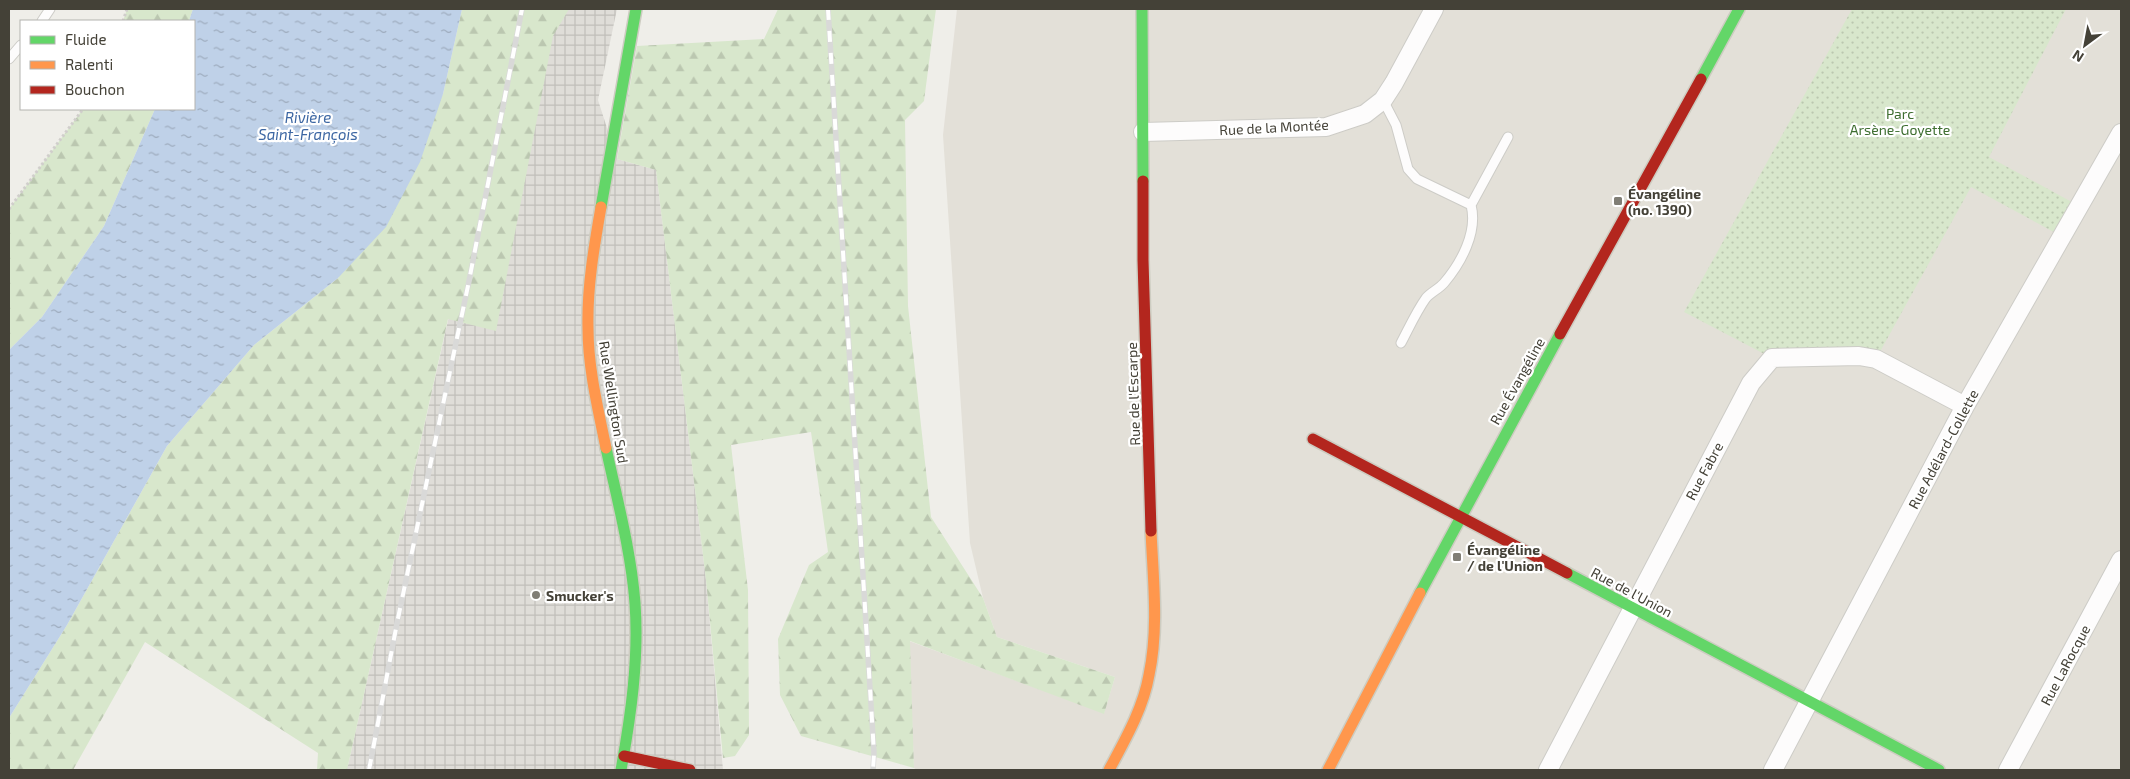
<svg xmlns="http://www.w3.org/2000/svg" width="2130" height="779" font-family="'Exo 2',sans-serif">
  <style>
    .residential { fill: #e3e0d8 }
    .industrial { fill: url(#industrial-grid) }
    .green { fill: url(#green-dots) }
    .forest { fill: url(#forest-firs) }
    .water { fill: url(#water-ripples) }
    .lines { fill: none; stroke-linecap: round; stroke-linejoin: round }
    .lane-casing { stroke: #cdccc7; stroke-width: 11 }
    .street-casing { stroke: #cdccc7; stroke-width: 20 }
    .fast-casing { stroke: #cdccc1; stroke-width: 14 }
    .slow-casing { stroke: #cdccc1; stroke-width: 14 }
    .jam-casing { stroke: #cdccc1; stroke-width: 14 }
    .path { stroke: #d0cecb; stroke-width: 3; stroke-dasharray: 2.5 2.5; stroke-linecap: butt }
    .lane { stroke: #fdfcfc; stroke-width: 9 }
    .street { stroke: #fdfcfc; stroke-width: 18 }
    .fast { stroke: #63d668; stroke-width: 11 }
    .slow { stroke: #ff974d; stroke-width: 11 }
    .jam { stroke: #b3261e; stroke-width: 11 }
    .rail-casing { stroke: #d9d9d8; stroke-width: 5.5 }
    .rail { stroke: #fff; stroke-width: 4; stroke-dasharray: 11; stroke-linecap: butt }
    .poi-dot { fill: #807e75; stroke: #fff; stroke-width: 2 }
    .labels { text-anchor: middle; dominant-baseline: central; stroke-width: 4.5; stroke-linejoin: round; paint-order: stroke }
    .park-label { font-size: 14px; fill: #3e6e31; stroke: #fff }
    .street-label { font-size: 14px; fill: #444137; stroke: #fff }
    .poi-label { font-size: 14px; font-weight: bold; fill: #444137; stroke: #fff; text-anchor: start }
    .water-label { font-size: 15px; font-style: italic; fill: #3d67a3; stroke: #fff }
  </style>
  <defs>
    <pattern id="industrial-grid" width="8" height="8" patternUnits="userSpaceOnUse" patternTransform="scale(1.25)"><rect width="8" height="8" fill="#dfddd8"/><path d="M0 4h8M4 0v8" fill="none" stroke="#c1bfba"/></pattern>
    <pattern id="green-dots" width="8" height="8" patternUnits="userSpaceOnUse" patternTransform="scale(1.25)"><rect width="8" height="8" fill="#d8e7cc"/><path d="M2 2h.1M6 6h.1" fill="none" stroke="#bbc7b0" stroke-width="1.8" stroke-linecap="round"/></pattern>
    <pattern id="forest-firs" width="22" height="20" patternUnits="userSpaceOnUse" patternTransform="scale(1.25)"><rect width="22" height="20" fill="#d8e7cc"/><path d="M5 1l3.5 6h-7zM16 11l3.5 6h-7z" fill="#bbc7b0"/></pattern>
    <pattern id="water-ripples" width="26" height="14" patternUnits="userSpaceOnUse" patternTransform="scale(1.25)"><rect width="26" height="14" fill="#bfd1e8"/><path d="M2 4q2-2 4 0t4 0M15 11q2-2 4 0t4 0" fill="none" stroke="#9dabbd"/></pattern>
  </defs>
  <rect width="100%" height="100%" fill="#efeee9"/>
  <path class="residential" d="M 957,9 L 2121,9 L 2121,770 L 917,770 L 914,768 L 909,641 L 1104,713 L 1115,677 L 997,637 L 983,598 L 970,543 L 943,135 Z"/>
  <path class="industrial" d="M 518,9 L 617,9 L 598,100 L 617,159 L 656,170 L 706,580 L 723,770 L 347,770 Z"/>
  <path class="green" d="M 1852,9 L 2066,9 L 1989,157 L 2081,207 L 2063,237 L 1971,187 L 1876,359 L 1772,358 L 1684,312 Z"/>
  <path class="forest" d="M 127,9 L 193,9 L 189,21 L 123,21 Z
    M 462,9 L 569,9 L 553,36 L 496,331 L 448,319 L 347,770 L 317,770 L 318,753 L 145,642 L 73,770 L 9,770 L 9,718 L 67,625 L 167,446 L 254,345 L 338,278 L 443,94 Z
    M 778,9 L 936,9 L 924,101 L 905,120 L 908,306 L 931,517 L 983,598 L 997,637 L 1115,677 L 1104,714 L 910,641 L 914,768 L 801,736 L 780,695 L 778,639 L 809,565 L 828,552 L 811,432 L 731,445 L 748,590 L 749,735 L 735,756 L 723,758 L 706,580 L 656,170 L 617,159 L 637,46 L 764,39 Z
    M 83,109 L 155,109 L 104,226 L 42,317 L 9,350 L 9,209 Z"/>
  <path class="water" d="M 193,9 L 462,9 L 443,94 L 420,162 L 386,227 L 338,278 L 254,345 L 167,446 L 67,625 L 9,718 L 9,350 L 42,317 L 104,226 L 155,109 L 194,109 L 194,21 L 189,21 Z"/>
  <g class="lines">
    <defs>
      <path id="lane" d="M 42,21 L 50,9
        M 9,59 L 21,45
        M 1383,100 L 1396,125 L 1408,169 L 1417,179 L 1471,205 L 1508,137
        M 1401,343 C 1409,328 1416,312 1426,298 C 1431,292 1439,289 1444,283 C 1461,263 1478,232 1471,205"/>
      <path id="street" d="M 1143,132 L 1326,127 L 1365,114 L 1383,100 L 1394,83 L 1434,9
        M 1548,770 L 1751,383 L 1772,358 L 1859,356 L 1876,359 L 1965,406
        M 1773,770 L 1965,406 L 2121,133
        M 2008,770 L 2121,560"/>
      <path id="fast" d="M 1142,9 L 1143,181
        M 1701,79 L 1739,9
        M 601,207 L 636,9
        M 606,448 C 617,499 631,551 635,603 C 639,659 631,715 621,770
        M 1567,573 L 1939,770
        M 1420,593 L 1560,334"/>
      <path id="slow" d="M 601,207 C 594,247 587,287 588,328 C 588,368 598,409 606,448
        M 1109,770 C 1125,740 1143,709 1149,675 C 1159,628 1153,578 1151,531
        M 1328,770 L 1420,593"/>
      <path id="jam" d="M 1143,181 L 1143,260 L 1151,531
        M 1560,334 L 1701,79
        M 1313,439 L 1567,573
        M 624,756 L 690,770"/>
    </defs>
    <use href="#lane" class="lane-casing"/>
    <use href="#street" class="street-casing"/>
    <use href="#fast" class="fast-casing"/>
    <use href="#slow" class="slow-casing"/>
    <use href="#jam" class="jam-casing"/>
    <path class="path" d="M 123,21 L 127,9
      M 9,209 L 83,109"/>
    <use href="#lane" class="lane"/>
    <use href="#street" class="street"/>
    <use href="#fast" class="fast"/>
    <use href="#slow" class="slow"/>
    <use href="#jam" class="jam"/>
    <defs>
      <path id="rail" d="M 828,9 L 874,753 L 873,770
        M 369,770 L 397,623 L 469,281 L 522,9"/>
    </defs>
    <use href="#rail" class="rail-casing"/>
    <use href="#rail" class="rail"/>
  </g>
  <g class="poi-dot">
    <rect x="1613" y="196" width="10" height="10" rx="2.5"/>
    <rect x="1452" y="552" width="10" height="10" rx="2.5"/>
    <circle cx="536" cy="595" r="5"/>
  </g>
  <g class="labels">
    <g class="park-label">
      <text x="1900" y="113">Parc<tspan x="1900" dy="16">Arsène-Goyette</tspan></text>
    </g>
    <g class="street-label">
      <text transform="translate(1274 127) rotate(-3)">Rue de la Montée</text>
      <text transform="translate(1517 381) rotate(-61)">Rue Évangéline</text>
      <text transform="translate(1133 394) rotate(-92)">Rue de l'Escarpe</text>
      <text transform="translate(614 402) rotate(81)">Rue Wellington Sud</text>
      <text transform="translate(1943 449) rotate(-62)">Rue Adélard-Collette</text>
      <text transform="translate(1704 471) rotate(-62)">Rue Fabre</text>
      <text transform="translate(1632 592) rotate(28)">Rue de l'Union</text>
      <text transform="translate(2065 665) rotate(-62)">Rue LaRocque</text>
    </g>
    <g class="poi-label">
      <text x="1628" y="193">Évangéline<tspan x="1628" dy="16">(no. 1390)</tspan></text>
      <text x="1467" y="549">Évangéline<tspan x="1467" dy="16">/ de l'Union</tspan></text>
      <text x="546" y="595">Smucker's</text>
    </g>
    <g class="water-label">
      <text x="308" y="117">Rivière<tspan x="308" dy="17">Saint-François</tspan></text>
    </g>
  </g>
  <rect width="2130" height="779" fill="none" stroke="#444137" stroke-width="20"/>
  <rect x="20" y="20" width="175" height="90" fill="#ffffff" stroke="#b4b3af"/>
  <rect x="30" y="36" width="25" height="8" fill="#63d668" stroke="#b4b3af"/>
  <text x="65" y="45" font-size="15" fill="#444137">Fluide</text>
  <rect x="30" y="61" width="25" height="8" fill="#ff974d" stroke="#b4b3af"/>
  <text x="65" y="70" font-size="15" fill="#444137">Ralenti</text>
  <rect x="30" y="86" width="25" height="8" fill="#b3261e" stroke="#b4b3af"/>
  <text x="65" y="95" font-size="15" fill="#444137">Bouchon</text>
  <g transform="translate(2085 45) rotate(212)" stroke="#ffffff" stroke-width="4" paint-order="stroke">
  <path d="M0-4L9 19L0 12L-9 19Z" fill="#444137"/>
  <text y="-8" font-size="14" font-weight="bold" text-anchor="middle" fill="#444137">N</text>
  </g>
</svg>
